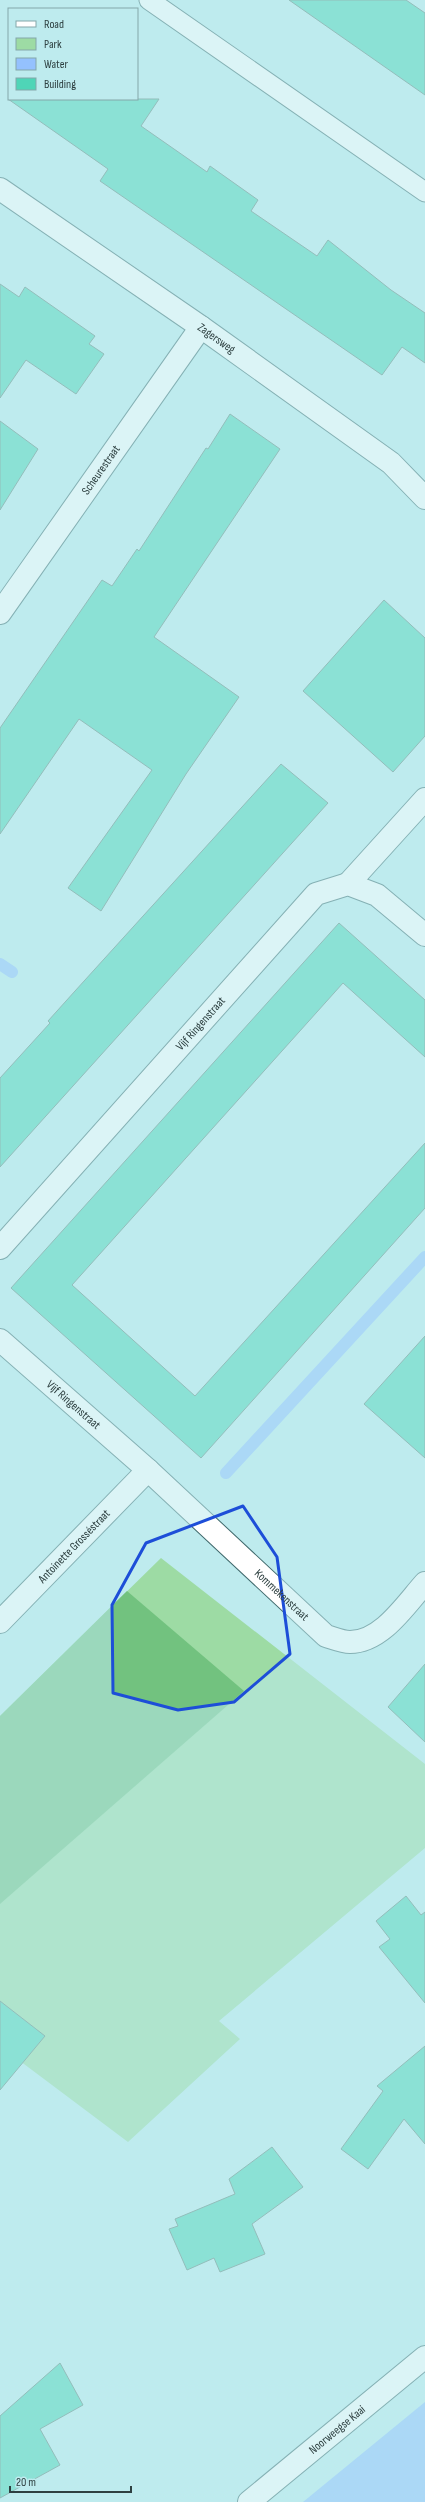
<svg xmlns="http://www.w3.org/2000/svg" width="425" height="2502" font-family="'Sofia Sans Condensed',sans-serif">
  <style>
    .green { fill: #9ddba4 }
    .forest { fill: #72c27f }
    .water { fill: #94c1fe }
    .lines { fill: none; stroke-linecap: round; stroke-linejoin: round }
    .stream { stroke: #94c1fe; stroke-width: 12 }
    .building { fill: #4fd5b7; stroke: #60867b }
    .service-casing { stroke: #416a6d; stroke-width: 21 }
    .minor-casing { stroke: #416a6d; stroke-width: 24 }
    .service { stroke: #fff; stroke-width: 19 }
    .minor { stroke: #fff; stroke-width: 22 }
    .marked { fill: none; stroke: #1d4ed8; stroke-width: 3; stroke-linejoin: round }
    .labels { text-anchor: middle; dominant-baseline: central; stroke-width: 4; stroke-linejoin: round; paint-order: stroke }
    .street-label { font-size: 12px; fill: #2e4041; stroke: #beebee }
  </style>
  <rect width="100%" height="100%" fill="#beebee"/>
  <path class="green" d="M 161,1558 L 425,1764 L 425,1848 L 219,2021 L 240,2039 L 128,2142 L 0,2046 L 0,1716 Z"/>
  <path class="forest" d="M 127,1591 L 244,1691 L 0,1904 L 0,1716 Z"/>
  <path class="water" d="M 425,2402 L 425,2502 L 303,2502 Z"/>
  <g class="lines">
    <path class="stream" d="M 0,964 L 12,972
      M 226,1473 L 425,1257"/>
  </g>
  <path class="building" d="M 289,0 L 406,0 L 425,13 L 425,95 Z
    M 8,99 L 159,99 L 141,126 L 207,172 L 210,166 L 258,200 L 251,211 L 317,256 L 328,240 L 391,290 L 425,313 L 425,363 L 402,347 L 382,375 L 100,181 L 108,169 Z
    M 0,284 L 19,297 L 25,287 L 95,336 L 89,344 L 104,354 L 76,394 L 26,360 L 0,398 Z
    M 230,414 L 280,449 L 154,637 L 239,697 L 186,774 L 101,911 L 68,888 L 152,770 L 79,719 L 0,834 L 0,728 L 102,580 L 112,586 L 137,549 L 139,551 L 206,448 L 208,449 Z
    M 0,421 L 38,449 L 0,510 Z
    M 384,600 L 425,638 L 425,736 L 393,772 L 303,691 Z
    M 281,764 L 328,803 L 0,1167 L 0,1078 L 50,1023 L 48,1021 L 75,991 Z
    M 339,923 L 425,1000 L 425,1057 L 343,983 L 72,1285 L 195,1396 L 425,1143 L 425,1208 L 201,1458 L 11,1288 Z
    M 425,1336 L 425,1458 L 364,1404 Z
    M 425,1664 L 425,1742 L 388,1707 Z
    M 406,1896 L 421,1915 L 425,1912 L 425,2003 L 379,1947 L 390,1939 L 376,1921 Z
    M 0,2001 L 45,2036 L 0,2090 Z
    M 425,2046 L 425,2144 L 404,2119 L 368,2169 L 341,2149 L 383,2091 L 377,2086 Z
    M 272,2147 L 303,2187 L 252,2224 L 265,2254 L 220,2272 L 214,2258 L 187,2270 L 169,2229 L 178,2226 L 175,2219 L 235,2194 L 229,2179 Z
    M 60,2363 L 83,2405 L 40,2429 L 60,2465 L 0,2498 L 0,2416 Z"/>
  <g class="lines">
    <defs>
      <path id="service" d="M 149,0 L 425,192"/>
      <g id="minor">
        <path id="s1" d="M 0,189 L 201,327 L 391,463 L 425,498"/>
        <path id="s2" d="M 0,613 L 201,327"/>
        <path d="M 348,884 L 425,799"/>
        <path id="s3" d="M 0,1248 L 316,894 L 348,884 L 377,895 L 425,935"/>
        <path id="s4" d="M 0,1340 L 148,1470 L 326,1636 C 333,1638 342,1642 350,1642 C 382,1642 406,1604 425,1583"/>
        <path id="s5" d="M 0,1622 L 148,1470"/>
        <path id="s6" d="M 249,2502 L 425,2357"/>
      </g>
    </defs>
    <use href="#service" class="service-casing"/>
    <use href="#minor" class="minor-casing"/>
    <use href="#service" class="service"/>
    <use href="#minor" class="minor"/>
  </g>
  <path d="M0 0H425V2502H0ZM 243,1506 L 277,1557 L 290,1654 L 234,1702 L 178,1710 L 113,1693 L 112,1605 L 146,1543 Z" fill="#beebee" fill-opacity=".55" fill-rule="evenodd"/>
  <path class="marked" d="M 243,1506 L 277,1557 L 290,1654 L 234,1702 L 178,1710 L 113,1693 L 112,1605 L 146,1543 Z"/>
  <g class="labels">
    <g class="street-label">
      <text stroke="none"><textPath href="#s1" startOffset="263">Zagersweg</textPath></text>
      <text stroke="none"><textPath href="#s2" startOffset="175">Scheurestraat</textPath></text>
      <text stroke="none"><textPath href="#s3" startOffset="301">Vijf Ringenstraat</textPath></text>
      <text stroke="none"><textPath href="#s4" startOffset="98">Vijf Ringenstraat</textPath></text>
      <text stroke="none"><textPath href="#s5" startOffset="106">Antoinette Grosséstraat</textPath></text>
      <text stroke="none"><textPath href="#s4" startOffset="380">Kommekenstraat</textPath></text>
      <text stroke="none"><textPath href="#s6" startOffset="114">Noorweegse Kaai</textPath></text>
    </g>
  </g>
  <rect x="8" y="8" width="130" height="92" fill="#beebee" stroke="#84a7a9"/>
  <rect x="16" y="21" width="20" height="6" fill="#ffffff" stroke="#84a7a9"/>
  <text x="44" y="28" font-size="12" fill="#2e4041">Road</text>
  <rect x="16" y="38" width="20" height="12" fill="#9ddba4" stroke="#84a7a9"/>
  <text x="44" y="48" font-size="12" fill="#2e4041">Park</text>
  <rect x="16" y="58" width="20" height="12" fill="#94c1fe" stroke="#84a7a9"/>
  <text x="44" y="68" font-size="12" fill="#2e4041">Water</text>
  <rect x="16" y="78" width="20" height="12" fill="#4fd5b7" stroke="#84a7a9"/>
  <text x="44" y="88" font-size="12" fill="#2e4041">Building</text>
  <path d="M10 2486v6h121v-6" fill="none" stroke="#2e4041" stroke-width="2"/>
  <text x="16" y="2486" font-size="12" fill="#2e4041" stroke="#beebee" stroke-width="3" paint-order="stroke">20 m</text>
</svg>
